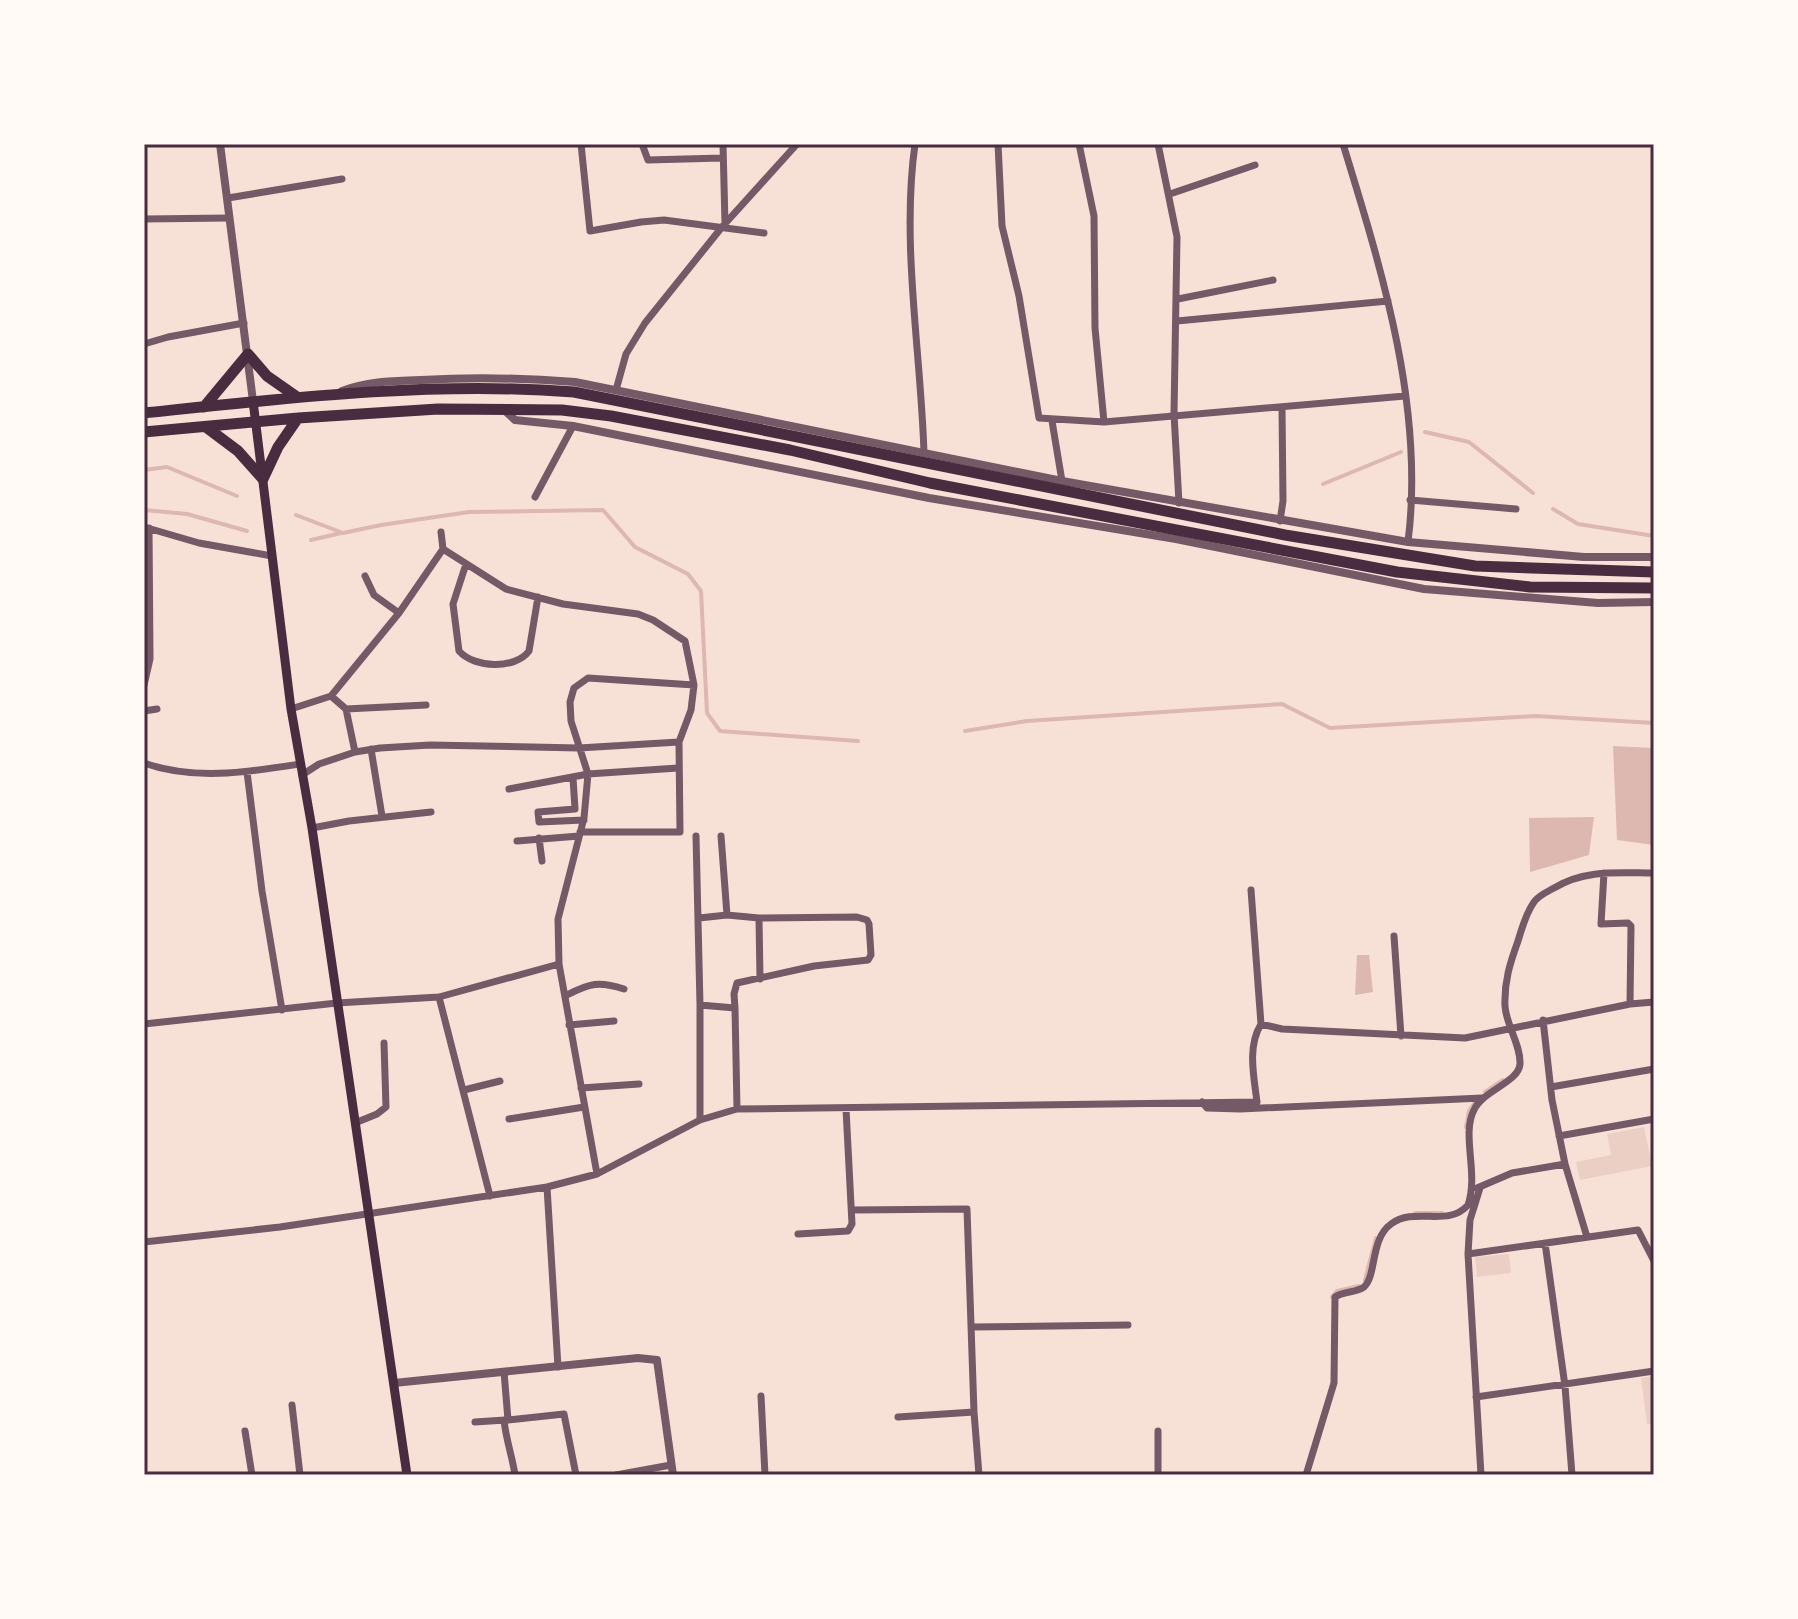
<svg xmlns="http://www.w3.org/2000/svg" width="1798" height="1619" font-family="Roboto,sans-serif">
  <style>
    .green { fill: #ebcfc5 }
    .water { fill: #dcb8b0 }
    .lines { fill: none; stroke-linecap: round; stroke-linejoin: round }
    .stream { stroke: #dcb8b0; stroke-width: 4 }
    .minor { stroke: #755966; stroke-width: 7 }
    .tertiary { stroke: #755966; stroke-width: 8 }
    .secondary { stroke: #4a2c40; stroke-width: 9 }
    .trunk { stroke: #4a2c40; stroke-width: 11 }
    .neatline { fill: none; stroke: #4a2c40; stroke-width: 3 }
  </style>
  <rect width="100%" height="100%" fill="#f7e1d7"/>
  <path class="green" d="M 1644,1127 L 1652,1166 L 1580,1180 L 1576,1162 L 1611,1155 L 1607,1134 Z
    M 1509,1254 L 1511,1273 L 1477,1277 L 1475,1257 Z
    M 1654,1376 L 1654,1424 L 1647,1424 L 1641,1378 Z"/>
  <path class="water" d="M 1613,746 L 1654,748 L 1654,845 L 1617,840 Z
    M 1594,817 L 1589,855 L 1530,872 L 1529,818 Z
    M 1357,955 L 1369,955 L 1373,992 L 1355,995 Z"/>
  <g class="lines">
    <path class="stream" d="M 1425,432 L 1469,442 L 1533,493
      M 144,470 L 167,467 L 237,496
      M 1323,484 L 1401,452
      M 1553,509 L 1578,524 L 1654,536
      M 144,510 L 187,514 L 247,531
      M 296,515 L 343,533 L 381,525 L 469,512 L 603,510 L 635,547 L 688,574 L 701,591 L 707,713 L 720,731 L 858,741
      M 311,540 L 341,533
      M 965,731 L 1027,721 L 1282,704 L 1330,728 L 1536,716 L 1654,723
      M 1485,1092 L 1503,1080
      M 1466,1127 L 1469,1111 L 1477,1099
      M 1415,1213 L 1442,1213
      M 1365,1280 L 1376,1238
      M 1332,1297 L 1337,1291 L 1359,1286"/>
    <path class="minor" d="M 581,144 L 590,231 L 641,222 L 664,220 L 764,233
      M 642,144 L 648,160 L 722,158
      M 723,144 L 725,224
      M 915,144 C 901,244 921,353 924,453
      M 998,144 L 1002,226 L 1019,296 L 1039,418 L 1104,422 L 1405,396
      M 1079,144 L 1094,216 L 1095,328 L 1104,422
      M 1158,144 L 1177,237 L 1174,414 L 1179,503
      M 1343,144 C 1382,271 1425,408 1408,542
      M 1170,194 L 1255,165
      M 228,198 L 342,179
      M 144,219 L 229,218
      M 1178,299 L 1273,280
      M 1177,321 L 1388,301
      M 144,344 L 168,337 L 244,323
      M 616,390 L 626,354 L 645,323 L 722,227 L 797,144
      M 1052,421 L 1062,481
      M 535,497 L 573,426
      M 1410,500 L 1516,509
      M 1280,521 L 1283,501 L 1282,408
      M 144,527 L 199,543 L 272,556
      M 441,532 L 443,549
      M 466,564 L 453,604 L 459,651 C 474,668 515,670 529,651 L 538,597
      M 365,576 L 374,595 L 399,613
      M 144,662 L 150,659 L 149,528
      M 144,685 L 150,659
      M 331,696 L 346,709 L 355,752
      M 291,709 L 331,696 L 399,613 L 443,549 L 506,589 L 563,604 L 638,614 L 653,620 L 685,641 L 694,685 L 691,710 L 679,742 L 680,832 L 580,832
      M 346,709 L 426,705
      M 144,711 L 157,709
      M 371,749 L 382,816
      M 144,763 C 194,781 248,772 300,764
      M 247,772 L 262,891 L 282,1010
      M 302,775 L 319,764 L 355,752 L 380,748 L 430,745 L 579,748 L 679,742
      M 573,778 L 575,809 L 538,812 L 539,822 L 584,820
      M 509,789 L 588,774 L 678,768
      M 312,828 L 349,821 L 431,812
      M 696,836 L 700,1005 L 735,1008 L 737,1109
      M 721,836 L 727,915
      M 539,838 L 542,861
      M 517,841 L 579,836
      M 1604,873 L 1601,924 L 1628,923 L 1631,926 L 1630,1004
      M 1251,890 L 1261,1024 L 1282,1029 L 1465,1038 L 1630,1004 L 1654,1002
      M 699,918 L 727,915 L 759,918 L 857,917 L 867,920 L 869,924 L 871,955 L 868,960 L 814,966 L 737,983 L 734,994 L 735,1008
      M 759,918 L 760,979
      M 1394,936 L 1401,1036
      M 567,995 C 590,983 599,981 624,989
      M 439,997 L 490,1196
      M 700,1005 L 700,1120
      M 144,1024 L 337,1003 L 439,997 L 559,964
      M 569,1025 L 614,1021
      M 1551,1087 L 1654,1069
      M 581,1088 L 639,1084
      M 464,1090 L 500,1081
      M 1202,1102 L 1207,1108 L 1240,1109 L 1482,1098
      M 509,1119 L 584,1107
      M 355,1123 L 377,1114 L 386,1107 L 384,1043
      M 1559,1136 L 1654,1119
      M 1565,1164 L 1587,1237
      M 597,1174 L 559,964 L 558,919 L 584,818 L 588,774 L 571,721 L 570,702 L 574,688 L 588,678 L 694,685
      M 547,1187 L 558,1367
      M 1477,1188 L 1512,1173 L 1565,1164 L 1552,1100 L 1543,1020
      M 1480,1188 L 1470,1220 L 1468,1254 L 1481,1475
      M 853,1210 L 967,1209 L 974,1412 L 979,1475
      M 798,1234 L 848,1231 L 852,1224 L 846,1109
      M 144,1242 L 280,1227 L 547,1187 L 597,1174 L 700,1120 L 737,1109 L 1257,1102 C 1254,1077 1247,1047 1261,1024
      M 1545,1243 L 1565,1386 L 1572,1475
      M 1468,1254 L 1638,1230 L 1654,1261
      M 972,1327 L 1128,1325
      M 504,1372 L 508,1420 L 564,1414 L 576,1475
      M 761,1396 L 765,1475
      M 1476,1397 L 1654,1371
      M 292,1405 L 300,1475
      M 898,1417 L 974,1412
      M 504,1420 C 506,1440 512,1455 515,1475
      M 475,1422 L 505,1420
      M 245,1431 L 252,1475
      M 1158,1431 L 1158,1475
      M 616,1475 L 671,1465
      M 1306,1475 L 1334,1383 L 1335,1297 C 1343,1291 1356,1293 1364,1287 C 1377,1275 1370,1239 1391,1224 C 1415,1206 1448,1228 1468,1205 C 1479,1173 1461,1135 1474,1110 C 1482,1091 1519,1082 1520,1064 C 1521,1045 1506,1025 1505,1006 C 1504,982 1510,963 1518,941 C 1522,928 1526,913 1534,902 C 1539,895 1547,892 1554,888 C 1585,869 1618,873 1654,873"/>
    <path class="tertiary" d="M 220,144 L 253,401
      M 342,391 C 368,381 394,381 421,380 C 473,377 523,378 575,382 L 1062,481 L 1408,542 L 1584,557 L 1654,557
      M 502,408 L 515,420 L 573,426 L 929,498 L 1176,539 L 1424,589 L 1598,603 L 1654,602
      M 394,1383 L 638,1358 L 657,1360 L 673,1475"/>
    <path class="secondary" d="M 253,401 L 291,709 L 312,828 L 407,1475"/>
    <path class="trunk" d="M 204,407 L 248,354 L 267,376 L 297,397
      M 144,413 C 287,398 431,381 574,392 L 1285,535 L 1475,566 L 1654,572
      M 206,427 L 238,451 L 263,479 L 278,447 L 298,418
      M 144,432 L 298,418 L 438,409 L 562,410 L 611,416 L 790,450 L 930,483 L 1397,572 L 1530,587 L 1654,588"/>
  </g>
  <rect width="1798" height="1619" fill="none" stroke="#fffaf5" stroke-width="292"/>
  <rect x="146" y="146" width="1506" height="1327" class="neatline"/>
</svg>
